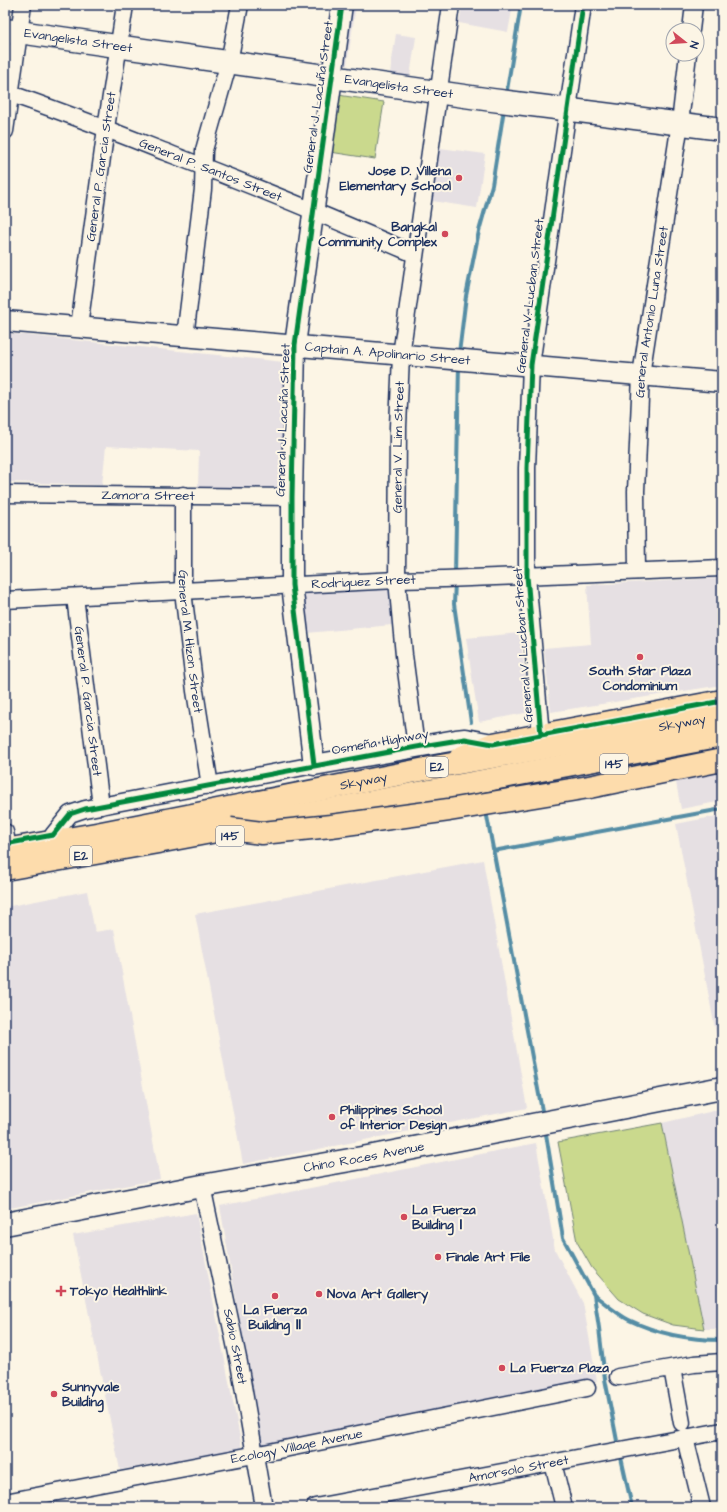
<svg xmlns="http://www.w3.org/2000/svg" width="727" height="1512" font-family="'Architects Daughter',sans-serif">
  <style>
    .built { fill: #e6e0e3 }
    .green { fill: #cad98d; stroke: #728476 }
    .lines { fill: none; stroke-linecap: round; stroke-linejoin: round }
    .stream { stroke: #558da5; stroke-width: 4 }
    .minor-casing { stroke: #1b2f5e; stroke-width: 19 }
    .tertiary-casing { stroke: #1b2f5e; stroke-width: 23 }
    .secondary-casing { stroke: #1b2f5e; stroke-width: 25 }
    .primary-casing { stroke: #1b2f5e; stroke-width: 25 }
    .motorway-casing { stroke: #1b2f5e; stroke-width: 25 }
    .minor { stroke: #fcf5e5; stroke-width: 16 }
    .tertiary { stroke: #fcf5e5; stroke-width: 20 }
    .secondary { stroke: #fcf5e5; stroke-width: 22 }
    .primary { stroke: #fddcac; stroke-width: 22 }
    .motorway { stroke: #fddcac; stroke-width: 22 }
    .motorway-bridge-casing { stroke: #1b2f5e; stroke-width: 25; stroke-linecap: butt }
    .motorway-bridge { stroke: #fddcac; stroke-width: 22 }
    .cycleway-casing { stroke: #fcf5e5; stroke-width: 8 }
    .cycleway { stroke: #00873e; stroke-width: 5 }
    .poi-dot { fill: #d1495b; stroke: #fcf5e5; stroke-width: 1.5 }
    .labels { text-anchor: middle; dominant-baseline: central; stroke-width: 4; stroke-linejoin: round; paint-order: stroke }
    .shield { fill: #fcf5e5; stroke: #5e6a86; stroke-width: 1 }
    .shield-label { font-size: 12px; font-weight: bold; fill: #1b2f5e }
    .street-label { font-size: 13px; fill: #1b2f5e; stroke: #fcf5e5 }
    .poi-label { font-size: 13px; font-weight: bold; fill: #1b2f5e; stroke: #fcf5e5; text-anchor: start }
  </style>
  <rect width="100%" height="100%" fill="#fcf5e5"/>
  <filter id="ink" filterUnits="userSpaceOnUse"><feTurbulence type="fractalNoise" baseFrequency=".025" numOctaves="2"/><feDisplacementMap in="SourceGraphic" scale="8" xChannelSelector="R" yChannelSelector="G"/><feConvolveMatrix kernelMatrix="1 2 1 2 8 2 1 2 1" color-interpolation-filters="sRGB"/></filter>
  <g filter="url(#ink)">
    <path class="built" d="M 331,5 L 356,5 L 347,65 L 323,61 Z
      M 462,5 L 513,5 L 508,32 L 459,23 Z
      M 396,34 L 416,37 L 410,76 L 390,73 Z
      M 440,148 L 485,154 L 477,208 L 432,201 Z
      M 5,333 L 284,362 L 281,489 L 198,487 L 199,451 L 106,446 L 102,485 L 5,482 Z
      M 722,578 L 722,685 L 551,712 L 544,648 L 591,644 L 587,585 Z
      M 388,584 L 392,625 L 307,633 L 303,592 Z
      M 520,633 L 530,712 L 479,722 L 466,638 Z
      M 722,769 L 722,801 L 681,809 L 675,777 Z
      M 722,815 L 722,1065 L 676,824 Z
      M 483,860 L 527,1108 L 243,1164 L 195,914 Z
      M 87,891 L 95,932 L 114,929 L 160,1179 L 5,1209 L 5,907 Z
      M 722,1109 L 722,1329 L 704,1329 L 662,1123 Z
      M 536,1143 L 555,1250 L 583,1303 L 597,1381 L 261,1444 L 220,1206 Z
      M 196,1213 L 242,1448 L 120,1470 L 73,1235 Z"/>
    <path class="green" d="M 338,95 L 384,102 L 375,159 L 330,152 Z
      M 662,1123 L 704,1329 L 673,1325 L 643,1314 L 619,1299 L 592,1268 L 577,1242 L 558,1142 Z"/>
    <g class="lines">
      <path class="stream" d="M 506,96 L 521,5
        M 459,353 L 466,296 L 479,231 L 492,185 L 504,109
        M 455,575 L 459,364
        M 455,582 L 454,604 L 471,722
        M 486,811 L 543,1116
        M 493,851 L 722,809
        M 545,1128 L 563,1238 L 594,1295 L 599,1328 L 605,1379 L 618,1446
        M 594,1295 C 605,1303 617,1314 629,1320 C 658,1334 691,1340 722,1340
        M 620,1453 L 632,1507"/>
      <defs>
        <g id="minor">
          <path d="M 691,30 L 694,5"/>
          <path id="s1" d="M 5,92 C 62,111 117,133 173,155 C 254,186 334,219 414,254"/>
          <path d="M 5,131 L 23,5"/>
          <path id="s2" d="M 79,327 L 106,128 L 125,5"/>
          <path d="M 185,337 L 203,189 L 204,150 L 229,62 L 240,5"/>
          <path id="s3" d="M 5,494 L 292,497"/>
          <path id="s4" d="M 183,495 L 183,591 L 195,691 L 210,786"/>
          <path id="s5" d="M 637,571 L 636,491 L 641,375 L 680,123 L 688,54"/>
          <path id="s6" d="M 75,597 L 101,806"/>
          <path id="s7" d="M 5,600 L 397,580 L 444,579 L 722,568"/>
          <path d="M 541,735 L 527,576 L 527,468 L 531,365 L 583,5"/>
          <path id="s8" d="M 416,747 L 404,655 L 397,580 L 398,427 L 401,355 L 451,5"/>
          <path d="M 5,832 L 7,843"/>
          <path d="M 53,835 L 70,814 L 85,809 L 314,765"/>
          <path id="s9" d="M 202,1186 L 239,1363 L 264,1507"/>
          <path d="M 672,1368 L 682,1423"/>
          <path d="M 618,1377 L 694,1364 L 722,1362"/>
          <path d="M 685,1438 L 702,1507"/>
          <path d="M 553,1463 L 564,1507"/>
          <path id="s10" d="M 5,1502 L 269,1452 L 587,1388"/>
          <path id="s11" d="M 315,1507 L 722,1431"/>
        </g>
        <g id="tertiary">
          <path d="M 342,5 L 295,345 L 292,497 L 292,585 L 314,765 L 456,740 L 465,739 L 493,744"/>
          <path id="s12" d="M 5,321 C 244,342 483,361 722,382"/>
        </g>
        <g id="secondary">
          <path id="s13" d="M 5,30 L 492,100 L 722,129"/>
          <path id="s14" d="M 5,1224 L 202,1186 L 373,1156 L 722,1088"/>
        </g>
        <path id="primary" d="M 460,758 L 493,744 L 722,701"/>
        <g id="motorway">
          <path d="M 589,787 L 722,760"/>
          <path id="s15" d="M 5,850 L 96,834 L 441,766 L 722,716"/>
          <path d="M 5,869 L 158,842 L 722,736"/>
        </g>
      </defs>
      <use href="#minor" class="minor-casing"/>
      <use href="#tertiary" class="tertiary-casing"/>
      <use href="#secondary" class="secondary-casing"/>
      <use href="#primary" class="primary-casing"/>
      <use href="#motorway" class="motorway-casing"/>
      <use href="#minor" class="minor"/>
      <use href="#tertiary" class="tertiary"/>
      <use href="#secondary" class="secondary"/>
      <use href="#primary" class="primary"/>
      <use href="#motorway" class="motorway"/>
      <defs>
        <path id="motorway-bridge" d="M 230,829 L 262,833 L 331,826 L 449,810 L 589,787"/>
      </defs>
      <use href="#motorway-bridge" class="motorway-bridge-casing"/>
      <use href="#motorway-bridge" class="motorway-bridge"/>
      <defs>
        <path id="cycleway" d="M 541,735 L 527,576 L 527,468 L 531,365 L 583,5
          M 314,765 L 292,585 L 292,497 L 295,345 L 342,5
          M 5,844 L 53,835 L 70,814 L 85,809 L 416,747 L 465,739 L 493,744 L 722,701"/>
      </defs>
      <use href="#cycleway" class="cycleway-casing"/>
      <use href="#cycleway" class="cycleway"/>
    </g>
  </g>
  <g class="poi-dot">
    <circle cx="459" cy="178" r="4"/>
    <circle cx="445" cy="234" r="4"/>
    <circle cx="640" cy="657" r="4"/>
    <circle cx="332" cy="1117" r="4"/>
    <circle cx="404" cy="1217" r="4"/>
    <circle cx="438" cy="1257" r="4"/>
    <path d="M59 1285h4v4h4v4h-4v4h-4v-4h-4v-4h4z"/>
    <circle cx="319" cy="1294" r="4"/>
    <circle cx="275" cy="1296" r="4"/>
    <circle cx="502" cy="1368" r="4"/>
    <circle cx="54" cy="1394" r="4"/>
  </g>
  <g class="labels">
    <g class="shield">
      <rect x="600" y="754" width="28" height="20" rx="3"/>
      <rect x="426" y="757" width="22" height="20" rx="3"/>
      <rect x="216" y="826" width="28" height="20" rx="3"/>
      <rect x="70" y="846" width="22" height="20" rx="3"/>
    </g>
    <g class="shield-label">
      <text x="614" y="764">145</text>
      <text x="437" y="767">E2</text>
      <text x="230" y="836">145</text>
      <text x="81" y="856">E2</text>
    </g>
    <g class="street-label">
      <text stroke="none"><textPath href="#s13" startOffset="74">Evangelista Street</textPath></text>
      <text stroke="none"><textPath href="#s13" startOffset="398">Evangelista Street</textPath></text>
      <text transform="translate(318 97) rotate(-82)">General J. Lacuña Street</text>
      <text stroke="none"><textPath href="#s2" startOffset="162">General P. Garcia Street</textPath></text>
      <text stroke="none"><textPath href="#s1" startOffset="220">General P. Santos Street</textPath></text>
      <text transform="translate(530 296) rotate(-83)">General V. Lucban Street</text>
      <text stroke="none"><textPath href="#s5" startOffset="260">General Antonio Luna Street</textPath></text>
      <text stroke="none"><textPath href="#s12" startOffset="384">Captain A. Apolinario Street</textPath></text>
      <text transform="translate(283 420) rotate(-88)">General J. Lacuña Street</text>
      <text stroke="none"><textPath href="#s8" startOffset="301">General V. Lim Street</textPath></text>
      <text stroke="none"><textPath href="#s3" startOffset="143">Zamora Street</textPath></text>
      <text stroke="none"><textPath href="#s7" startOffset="359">Rodriguez Street</textPath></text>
      <text stroke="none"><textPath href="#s4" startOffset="147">General M. Hizon Street</textPath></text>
      <text transform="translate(523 645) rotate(-94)">General V. Lucban Street</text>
      <text stroke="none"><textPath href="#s6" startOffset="105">General P. Garcia Street</textPath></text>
      <text stroke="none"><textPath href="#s15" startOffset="689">Skyway</textPath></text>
      <text transform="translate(380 742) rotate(-10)">Osmeña Highway</text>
      <text stroke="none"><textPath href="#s15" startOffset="365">Skyway</textPath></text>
      <text stroke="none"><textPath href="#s14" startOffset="365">Chino Roces Avenue</textPath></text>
      <text stroke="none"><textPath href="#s9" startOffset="164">Sabio Street</textPath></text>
      <text stroke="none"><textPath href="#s10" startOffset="297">Ecology Village Avenue</textPath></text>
      <text stroke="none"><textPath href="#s11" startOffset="207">Amorsolo Street</textPath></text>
    </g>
    <g class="poi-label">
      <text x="451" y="171" text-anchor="end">Jose D. Villena<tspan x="451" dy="15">Elementary School</tspan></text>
      <text x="437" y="227" text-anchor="end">Bangkal<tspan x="437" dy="15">Community Complex</tspan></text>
      <text x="640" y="671" text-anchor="middle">South Star Plaza<tspan x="640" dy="15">Condominium</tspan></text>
      <text x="340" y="1110">Philippines School<tspan x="340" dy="15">of Interior Design</tspan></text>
      <text x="412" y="1210">La Fuerza<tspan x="412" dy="15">Building Ⅰ</tspan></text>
      <text x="446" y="1257">Finale Art File</text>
      <text x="70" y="1291">Tokyo Healthlink</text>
      <text x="327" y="1294">Nova Art Gallery</text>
      <text x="275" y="1310" text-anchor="middle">La Fuerza<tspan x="275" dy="15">Building Ⅱ</tspan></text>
      <text x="510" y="1368">La Fuerza Plaza</text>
      <text x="62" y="1387">Sunnyvale<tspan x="62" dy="15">Building</tspan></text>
    </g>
  </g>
  <rect width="727" height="1512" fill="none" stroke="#fcf5e5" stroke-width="20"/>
  <rect x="10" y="10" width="707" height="1492" fill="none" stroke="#1b2f5e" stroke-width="1.5" filter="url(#ink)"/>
  <g transform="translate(685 42) rotate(107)"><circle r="19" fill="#fcf5e5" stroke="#a2a6af"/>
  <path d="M0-3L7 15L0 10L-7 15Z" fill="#d1495b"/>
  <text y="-6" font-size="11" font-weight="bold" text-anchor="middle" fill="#1b2f5e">N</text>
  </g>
</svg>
